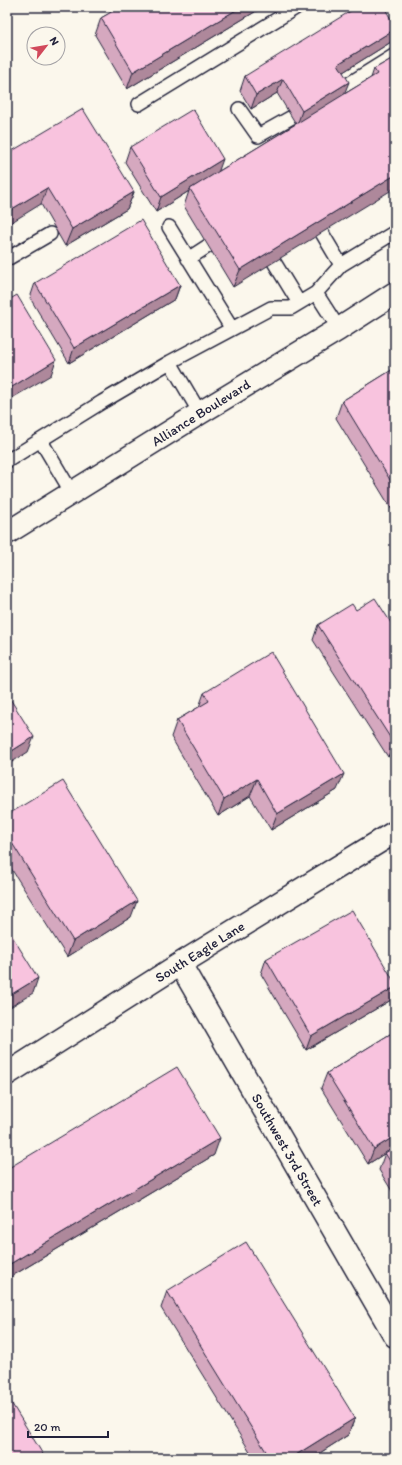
<svg xmlns="http://www.w3.org/2000/svg" width="402" height="1465" font-family="Itim,sans-serif">
  <style>
    .lines { fill: none; stroke-linecap: round; stroke-linejoin: round }
    .lane-casing { stroke: #22223b; stroke-width: 16 }
    .street-casing { stroke: #22223b; stroke-width: 25 }
    .lane { stroke: #fbf7ec; stroke-width: 13 }
    .street { stroke: #fbf7ec; stroke-width: 22 }
    .wall { fill: #d5a8bf; stroke: #22223b }
    .shaded-wall { fill: #ae889b; stroke: #22223b }
    .building { fill: #f8c3de; stroke: #22223b }
    .labels { text-anchor: middle; dominant-baseline: central; stroke-width: 3; stroke-linejoin: round; paint-order: stroke }
    .street-label { font-size: 14px; fill: #22223b; stroke: #fbf7ec }
  </style>
  <rect width="100%" height="100%" fill="#fbf7ec"/>
  <filter id="ink" filterUnits="userSpaceOnUse"><feTurbulence type="fractalNoise" baseFrequency=".025" numOctaves="2"/><feDisplacementMap in="SourceGraphic" scale="8" xChannelSelector="R" yChannelSelector="G"/><feConvolveMatrix kernelMatrix="1 2 1 2 8 2 1 2 1" color-interpolation-filters="sRGB"/></filter>
  <g filter="url(#ink)">
    <g class="lines">
      <defs>
        <path id="lane" d="M 339,90 L 395,55
          M 139,104 L 297,7
          M 239,109 L 258,136 L 292,117
          M 169,227 L 232,329
          M 322,233 L 341,265
          M 7,259 L 50,234
          M 188,259 L 208,246
          M 274,262 L 299,303
          M 316,293 L 339,329
          M 170,362 L 200,413
          M 41,441 L 72,493
          M 7,461 L 102,402 L 170,362 L 271,308 L 291,308 L 316,293 L 341,265 L 395,232"/>
        <path id="street" d="M 7,533 L 200,413 L 339,329 L 395,293
          M 180,964 L 395,1336
          M 7,1074 L 180,964 L 395,832"/>
      </defs>
      <use href="#lane" class="lane-casing"/>
      <use href="#street" class="street-casing"/>
      <use href="#lane" class="lane"/>
      <use href="#street" class="street"/>
    </g>
    <path class="wall" d="M 120,7 L 263,7 L 127,89 L 95,35 L 101,18 Z
      M 391,42 L 343,72 L 344,94 L 371,78 L 374,69 L 395,57 L 233,287 L 184,206 L 189,191 L 156,212 L 125,162 L 130,147 L 219,171 L 296,124 L 277,93 L 251,109 L 240,91 L 245,76 Z
      M 7,154 L 134,192 L 127,209 L 65,246 L 41,204 Z
      M 35,283 L 180,285 L 175,299 L 69,363 L 30,298 Z
      M 395,368 L 395,515 L 336,418 L 342,401 Z
      M 356,610 L 395,629 L 395,752 L 388,757 L 313,640 L 318,625 Z
      M 204,693 L 337,790 L 271,830 L 250,796 L 218,816 L 171,737 L 177,720 L 199,707 Z
      M 7,815 L 131,917 L 67,957 L 7,862 Z
      M 266,959 L 391,1000 L 306,1050 L 261,974 Z
      M 395,1031 L 395,1147 L 368,1164 L 321,1088 L 327,1073 Z
      M 395,1147 L 395,1196 L 379,1170 L 385,1153 Z
      M 214,1155 L 7,1279 L 7,1169 Z
      M 167,1291 L 355,1418 L 348,1435 L 312,1458 L 254,1458 L 161,1308 Z"/>
    <path class="shaded-wall" d="M 241,7 L 263,7 L 127,89 L 133,72 Z
      M 395,29 L 395,32 L 391,42 L 332,79 L 338,64 Z
      M 283,79 L 277,93 L 251,109 L 256,95 Z
      M 349,82 L 343,97 L 297,125 L 302,111 Z
      M 223,159 L 218,173 L 190,189 L 189,191 L 156,212 L 161,197 Z
      M 395,175 L 395,188 L 233,287 L 240,270 Z
      M 47,188 L 41,204 L 7,225 L 7,212 Z
      M 134,192 L 127,209 L 65,246 L 72,229 Z
      M 180,285 L 175,299 L 69,363 L 74,348 Z
      M 56,360 L 51,375 L 7,401 L 7,390 Z
      M 34,737 L 28,752 L 7,765 L 7,754 Z
      M 395,741 L 395,752 L 388,757 L 393,742 Z
      M 344,774 L 337,790 L 271,830 L 277,814 Z
      M 257,779 L 250,796 L 218,816 L 224,799 Z
      M 137,901 L 131,917 L 67,957 L 73,941 Z
      M 38,978 L 33,993 L 7,1009 L 7,997 Z
      M 395,987 L 395,990 L 391,1000 L 306,1050 L 311,1036 Z
      M 395,1136 L 395,1147 L 368,1164 L 374,1149 Z
      M 220,1138 L 214,1155 L 7,1279 L 7,1272 L 10,1264 Z
      M 355,1418 L 348,1435 L 312,1458 L 291,1458 Z"/>
    <path class="building" d="M 120,7 L 241,7 L 133,72 L 101,18 Z
      M 357,7 L 384,7 L 395,26 L 395,29 L 338,64 L 349,82 L 302,111 L 283,79 L 256,95 L 245,76 Z
      M 395,57 L 395,175 L 240,270 L 190,189 L 377,74 L 374,69 Z
      M 83,109 L 134,192 L 72,229 L 47,188 L 7,212 L 7,154 Z
      M 193,109 L 223,159 L 161,197 L 130,147 Z
      M 141,220 L 180,285 L 74,348 L 35,283 Z
      M 17,295 L 56,360 L 7,390 L 7,301 Z
      M 395,368 L 395,488 L 342,401 Z
      M 375,598 L 395,629 L 395,741 L 393,742 L 318,625 L 352,604 L 356,610 Z
      M 271,652 L 344,774 L 277,814 L 257,779 L 224,799 L 177,720 L 209,701 L 204,693 Z
      M 7,694 L 34,737 L 7,754 Z
      M 63,781 L 137,901 L 73,941 L 7,835 L 7,815 Z
      M 352,910 L 395,983 L 395,987 L 311,1036 L 266,959 Z
      M 7,928 L 38,978 L 7,997 Z
      M 395,1031 L 395,1136 L 374,1149 L 327,1073 Z
      M 177,1067 L 220,1138 L 10,1264 L 7,1260 L 7,1169 Z
      M 395,1147 L 395,1169 L 385,1153 Z
      M 246,1242 L 355,1418 L 291,1458 L 270,1458 L 167,1291 Z
      M 7,1396 L 44,1456 L 41,1458 L 7,1458 Z"/>
  </g>
  <g class="labels">
    <g class="street-label">
      <text transform="translate(201 413) rotate(-32)">Alliance Boulevard</text>
      <text transform="translate(200 952) rotate(-32)">South Eagle Lane</text>
      <text transform="translate(287 1150) rotate(60)">Southwest 3rd Street</text>
    </g>
  </g>
  <rect width="402" height="1465" fill="none" stroke="#fbf7ec" stroke-width="24"/>
  <rect x="12" y="12" width="378" height="1441" fill="none" stroke="#22223b" stroke-width="1.5" filter="url(#ink)"/>
  <g transform="translate(46 46) rotate(59)"><circle r="19" fill="#fbf7ec" stroke="#a4a2a5"/>
  <path d="M0-3L7 15L0 10L-7 15Z" fill="#d1495b"/>
  <text y="-6" font-size="11" font-weight="bold" text-anchor="middle" fill="#22223b">N</text>
  </g>
  <path d="M28 1431v6h80v-6" fill="none" stroke="#22223b" stroke-width="2"/>
  <text x="34" y="1431" font-size="12" fill="#22223b" stroke="#fbf7ec" stroke-width="3" paint-order="stroke">20 m</text>
</svg>
